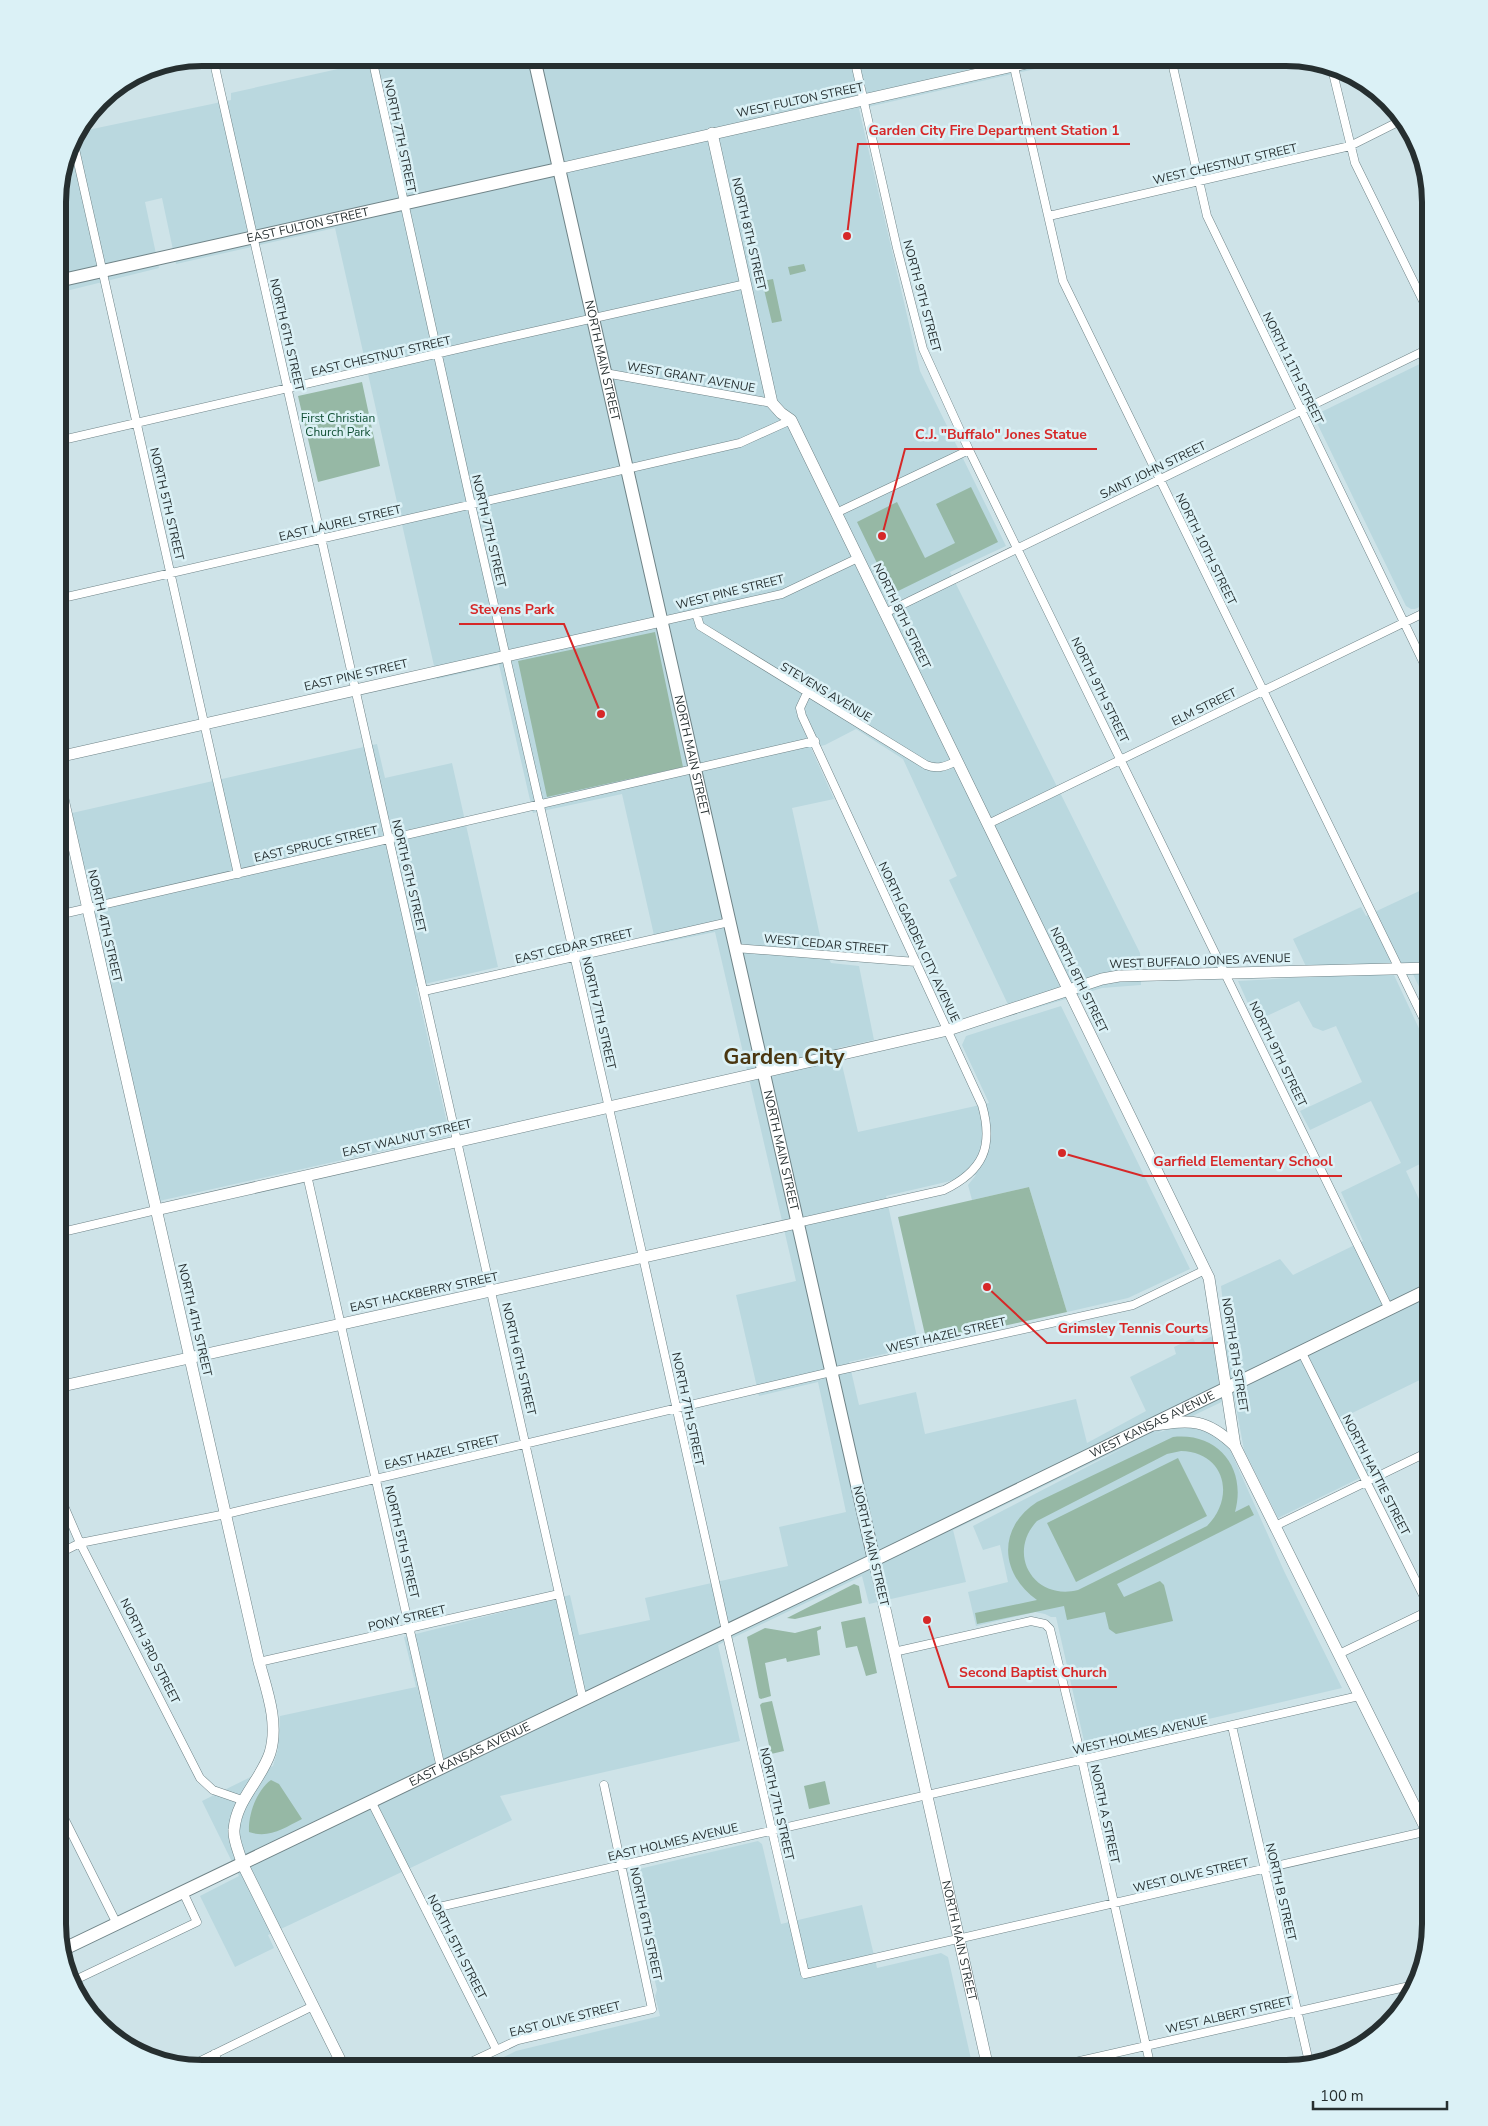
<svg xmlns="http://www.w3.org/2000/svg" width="1488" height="2126" font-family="'Nunito Sans',sans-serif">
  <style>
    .built { fill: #bad8df }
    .green { fill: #96b8a5; fill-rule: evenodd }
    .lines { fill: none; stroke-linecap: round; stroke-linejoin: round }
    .street-casing { stroke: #6f8387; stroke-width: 9 }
    .secondary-casing { stroke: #6f8387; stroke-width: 12 }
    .primary-casing { stroke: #6f8387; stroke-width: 14 }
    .street { stroke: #fff; stroke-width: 8 }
    .secondary { stroke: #fff; stroke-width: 11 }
    .primary { stroke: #fff; stroke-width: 12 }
    .labels { text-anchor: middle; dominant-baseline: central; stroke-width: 5; stroke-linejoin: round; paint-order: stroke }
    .street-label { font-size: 12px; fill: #262f30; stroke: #dbf1f6 }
    .park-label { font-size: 12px; fill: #104e33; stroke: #dbf1f6 }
    .town-label { font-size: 22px; font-weight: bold; fill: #4a3610; stroke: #dbf1f6 }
    .rim { fill: none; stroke: #262f30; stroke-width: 6 }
    .leader { fill: none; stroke: #d62828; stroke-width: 2 }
    .callout-dot { fill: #d62828; stroke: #dbf1f6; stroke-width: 2 }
    .callout-label { font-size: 14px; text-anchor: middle; font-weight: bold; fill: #d62828; stroke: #dbf1f6; stroke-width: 5; stroke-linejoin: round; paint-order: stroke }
  </style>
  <rect width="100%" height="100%" fill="#cee3e8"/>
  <path class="built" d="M 387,58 L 1083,58 L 859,109 L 920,371 L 1006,546 L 950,572 L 1140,953 L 1141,985 L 1102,988 L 1013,1015 L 949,880 L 957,876 L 903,759 L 856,729 L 825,745 L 811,748 L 834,799 L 792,808 L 822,945 L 831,963 L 859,966 L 874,1040 L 838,1048 L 858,1132 L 989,1103 L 962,1045 L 966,1036 L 1061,1006 L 1190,1269 L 1128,1298 L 1067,1312 L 1029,1187 L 972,1200 L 968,1185 L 976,1175 L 886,1196 L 919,1346 L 849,1362 L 859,1405 L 916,1392 L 925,1434 L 1076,1399 L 1087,1443 L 1146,1411 L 1130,1377 L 1176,1354 L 1174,1347 L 1193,1338 L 1196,1344 L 1226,1329 L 1221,1286 L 1280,1259 L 1293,1275 L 1363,1241 L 1341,1192 L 1401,1163 L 1371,1101 L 1310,1130 L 1300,1111 L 1362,1082 L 1336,1026 L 1323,1031 L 1313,1027 L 1299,1001 L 1256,1021 L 1238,981 L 1311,977 L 1293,939 L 1361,907 L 1366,916 L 1430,886 L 1430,1010 L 1413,974 L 1394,975 L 1430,1052 L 1430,1159 L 1406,1171 L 1424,1210 L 1430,1207 L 1430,1375 L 1342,1418 L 1370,1473 L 1278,1518 L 1244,1450 L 1234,1396 L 1155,1434 L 1174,1427 L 1199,1426 L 1227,1443 L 1284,1571 L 1342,1688 L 1088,1747 L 1084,1741 L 1056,1617 L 1051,1617 L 1045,1614 L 1035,1612 L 976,1626 L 968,1592 L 1008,1582 L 1000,1545 L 983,1550 L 973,1526 L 1131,1444 L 953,1530 L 966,1582 L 869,1604 L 862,1576 L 718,1645 L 740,1741 L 500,1796 L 512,1820 L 268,1935 L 274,1948 L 235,1967 L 200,1896 L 239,1876 L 202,1801 L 273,1766 L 278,1749 L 280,1716 L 416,1687 L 404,1637 L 570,1595 L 579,1635 L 650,1620 L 645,1598 L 788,1566 L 779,1527 L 846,1512 L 818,1382 L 759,1396 L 736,1295 L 796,1281 L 715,932 L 656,944 L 622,794 L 533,813 L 499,665 L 437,679 L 335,228 L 176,264 L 162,198 L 145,202 L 159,268 L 58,293 L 58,193 L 69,146 L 78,132 L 231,100 L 231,93 Z
    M 1430,359 L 1430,602 L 1415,609 L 1411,609 L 1406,606 L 1316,421 L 1319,413 Z
    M 377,744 L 385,778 L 452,763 L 498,967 L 416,986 L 450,1136 L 159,1201 L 72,813 Z
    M 758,1841 L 762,1844 L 781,1924 L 862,1905 L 877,1968 L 941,1953 L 948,1957 L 973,2068 L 481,2068 L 516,2051 L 660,2016 L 655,1996 L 657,1990 L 631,1876 L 639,1869 Z"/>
  <path class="green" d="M 804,264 L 806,271 L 790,275 L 788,267 Z
    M 773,279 L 782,321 L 772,323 L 762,281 Z
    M 362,382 L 380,466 L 318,482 L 298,396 Z
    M 971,487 L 998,542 L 892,594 L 857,522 L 897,502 L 925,558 L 955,543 L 936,504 Z
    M 655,632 L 683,767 L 547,797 L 518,661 Z
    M 1029,1187 L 1067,1312 L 927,1343 L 898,1217 Z
    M 1173,1437 C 1218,1432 1247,1468 1235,1512 L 1249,1505 L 1254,1515 L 1117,1584 L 1124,1597 L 1160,1581 L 1164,1585 L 1173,1621 L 1116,1634 L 1109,1629 L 1105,1612 L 1067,1620 L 1064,1606 L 977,1624 L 975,1613 L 1037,1600 C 1000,1574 997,1528 1037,1502 ZM 1181,1451 C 1225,1452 1236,1497 1207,1526 L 1078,1590 C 1034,1601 1006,1554 1037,1521 L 1167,1454 Z
    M 1178,1458 L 1207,1516 L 1076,1582 L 1047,1523 Z
    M 854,1584 L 859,1586 L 862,1603 L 795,1619 L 787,1618 Z
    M 865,1617 L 877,1673 L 866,1676 L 857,1646 L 846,1648 L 841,1622 Z
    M 821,1626 L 821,1629 L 817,1631 L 820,1655 L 787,1662 L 786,1658 L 765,1663 L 771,1696 L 761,1699 L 759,1698 L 747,1637 L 765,1628 L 795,1633 Z
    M 772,1701 L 784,1751 L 771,1754 L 760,1705 L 762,1703 Z
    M 271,1780 L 279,1784 L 302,1819 C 284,1828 269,1839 249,1832 C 248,1814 257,1790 271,1780 Z
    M 825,1781 L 830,1804 L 809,1809 L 804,1786 Z
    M 636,2060 L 638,2068 L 598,2068 Z"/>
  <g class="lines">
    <defs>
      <path id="street" d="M 213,58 L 583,1700
        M 372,58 L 471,504 L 643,1257 L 726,1631 L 805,1974 L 1428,1831
        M 854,58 L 897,248 L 923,349 L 969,450 L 1389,1309
        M 1012,58 L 1063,281 L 1430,1032
        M 1171,58 L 1207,216 L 1430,676
        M 1332,69 L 1355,163 L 1430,315
        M 73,140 L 238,874
        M 1049,216 L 1350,146 L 1402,120
        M 605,373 L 772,403
        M 58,441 L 514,336 L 746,284
        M 836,513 L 969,450
        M 58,599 L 740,443 L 791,420
        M 696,613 L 700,626 L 926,765 C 938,770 946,766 957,761
        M 885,613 L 1430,348
        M 662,621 L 782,594 L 858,558
        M 988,824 L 1430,610
        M 58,915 L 815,741
        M 735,948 L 916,962
        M 424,991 L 729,922
        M 307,1175 L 441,1768
        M 797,1223 L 944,1190 C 983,1171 994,1147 982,1105 L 802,716 L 800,708 L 807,693
        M 58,1233 L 156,1210
        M 1301,1351 L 1430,1609
        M 58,1492 L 80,1543 L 200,1778 L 213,1790 L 242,1800
        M 1275,1526 L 1430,1451
        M 58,1554 L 80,1543 L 226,1514 L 831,1372 L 1133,1305 L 1205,1270
        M 894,1652 L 1031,1621 L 1045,1624 L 1050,1629 L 1082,1760 L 1151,2068
        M 1339,1654 L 1430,1610
        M 259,1662 L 559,1594
        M 1232,1726 L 1309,2062
        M 371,1801 L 496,2049
        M 58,1806 L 117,1924
        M 58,1828 L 67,1824
        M 426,1910 L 1359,1696
        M 73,1981 L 197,1922 L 183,1892
        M 214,2054 L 222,2068
        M 188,2067 L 313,2006
        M 458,2068 L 518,2040 L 652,2009 L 604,1785
        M 1049,2068 L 1414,1985"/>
      <g id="secondary">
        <path d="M 712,133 L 772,403 L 781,413 L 791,420 L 1205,1270 L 1209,1278 L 1235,1446 L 1430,1837"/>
        <path d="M 558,169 L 1048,58"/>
        <path d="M 58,757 L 662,621"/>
        <path d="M 58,777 L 259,1662 C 267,1691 279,1723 270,1753 C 261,1780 236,1800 234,1830 C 233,1840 240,1854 242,1863 L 344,2068"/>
        <path d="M 156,1210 L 948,1030 L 1102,979 L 1119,976 L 1430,968"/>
        <path d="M 58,1387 L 797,1223"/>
        <path d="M 1154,1425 C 1191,1420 1206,1418 1235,1446"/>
        <path id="s1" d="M 874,1560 L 988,2068"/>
      </g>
      <g id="primary">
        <path id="s2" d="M 534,58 L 874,1560"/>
        <path id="s3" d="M 58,281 L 558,169"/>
        <path id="s4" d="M 64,1949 L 874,1560 L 1430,1289"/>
      </g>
    </defs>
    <use href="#street" class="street-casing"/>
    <use href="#secondary" class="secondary-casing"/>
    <use href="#primary" class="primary-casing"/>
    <use href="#street" class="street"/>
    <use href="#secondary" class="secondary"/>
    <use href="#primary" class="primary"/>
  </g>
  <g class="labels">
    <g class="street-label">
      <text transform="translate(800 100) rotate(-12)">WEST FULTON STREET</text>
      <text transform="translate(400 136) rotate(78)">NORTH 7TH STREET</text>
      <text transform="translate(1225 164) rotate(-13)">WEST CHESTNUT STREET</text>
      <text stroke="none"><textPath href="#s3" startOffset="256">EAST FULTON STREET</textPath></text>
      <text transform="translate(749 234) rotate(77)">NORTH 8TH STREET</text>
      <text transform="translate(922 296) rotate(75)">NORTH 9TH STREET</text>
      <text transform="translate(287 335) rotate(77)">NORTH 6TH STREET</text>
      <text transform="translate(381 356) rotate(-13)">EAST CHESTNUT STREET</text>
      <text stroke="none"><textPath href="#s2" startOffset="310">NORTH MAIN STREET</textPath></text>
      <text transform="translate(1293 368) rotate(64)">NORTH 11TH STREET</text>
      <text transform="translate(691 377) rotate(10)">WEST GRANT AVENUE</text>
      <text transform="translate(1153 470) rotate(-26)">SAINT JOHN STREET</text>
      <text transform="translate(167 504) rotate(77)">NORTH 5TH STREET</text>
      <text transform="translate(340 523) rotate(-13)">EAST LAUREL STREET</text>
      <text transform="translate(489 531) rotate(77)">NORTH 7TH STREET</text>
      <text transform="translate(1206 549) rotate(64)">NORTH 10TH STREET</text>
      <text transform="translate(730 592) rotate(-14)">WEST PINE STREET</text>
      <text transform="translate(902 616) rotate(64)">NORTH 8TH STREET</text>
      <text transform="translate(356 675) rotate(-13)">EAST PINE STREET</text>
      <text transform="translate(1100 690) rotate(64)">NORTH 9TH STREET</text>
      <text transform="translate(826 692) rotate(31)">STEVENS AVENUE</text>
      <text transform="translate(1204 707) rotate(-26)">ELM STREET</text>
      <text stroke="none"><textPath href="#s2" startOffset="715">NORTH MAIN STREET</textPath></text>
      <text transform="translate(316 844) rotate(-13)">EAST SPRUCE STREET</text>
      <text transform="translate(409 876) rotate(77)">NORTH 6TH STREET</text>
      <text transform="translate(105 926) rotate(77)">NORTH 4TH STREET</text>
      <text transform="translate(919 942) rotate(65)">NORTH GARDEN CITY AVENUE</text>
      <text transform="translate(826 944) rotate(5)">WEST CEDAR STREET</text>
      <text transform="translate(574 946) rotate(-13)">EAST CEDAR STREET</text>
      <text transform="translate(1200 961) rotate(-2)">WEST BUFFALO JONES AVENUE</text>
      <text transform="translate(1079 980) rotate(64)">NORTH 8TH STREET</text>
      <text transform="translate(599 1013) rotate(77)">NORTH 7TH STREET</text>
      <text transform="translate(1278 1054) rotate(64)">NORTH 9TH STREET</text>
      <text transform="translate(407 1138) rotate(-13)">EAST WALNUT STREET</text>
      <text stroke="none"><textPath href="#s2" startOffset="1120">NORTH MAIN STREET</textPath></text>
      <text transform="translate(424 1292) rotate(-12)">EAST HACKBERRY STREET</text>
      <text transform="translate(195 1320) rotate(77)">NORTH 4TH STREET</text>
      <text transform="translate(946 1335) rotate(-13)">WEST HAZEL STREET</text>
      <text transform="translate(1235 1355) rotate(81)">NORTH 8TH STREET</text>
      <text transform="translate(519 1359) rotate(77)">NORTH 6TH STREET</text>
      <text transform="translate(688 1409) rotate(78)">NORTH 7TH STREET</text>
      <text stroke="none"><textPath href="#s4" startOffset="1208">WEST KANSAS AVENUE</textPath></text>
      <text transform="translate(442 1452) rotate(-13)">EAST HAZEL STREET</text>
      <text transform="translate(1376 1475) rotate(63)">NORTH HATTIE STREET</text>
      <text transform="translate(402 1542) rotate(77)">NORTH 5TH STREET</text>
      <text transform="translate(871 1546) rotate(77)">NORTH MAIN STREET</text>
      <text transform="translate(407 1618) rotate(-13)">PONY STREET</text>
      <text transform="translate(150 1651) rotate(63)">NORTH 3RD STREET</text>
      <text transform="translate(1140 1735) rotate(-13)">WEST HOLMES AVENUE</text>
      <text stroke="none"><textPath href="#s4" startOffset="450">EAST KANSAS AVENUE</textPath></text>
      <text transform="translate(777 1804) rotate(77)">NORTH 7TH STREET</text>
      <text transform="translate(1105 1814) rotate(78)">NORTH A STREET</text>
      <text transform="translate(673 1842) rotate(-13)">EAST HOLMES AVENUE</text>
      <text transform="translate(1191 1875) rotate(-13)">WEST OLIVE STREET</text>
      <text transform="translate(1281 1892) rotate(77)">NORTH B STREET</text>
      <text transform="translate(646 1924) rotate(78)">NORTH 6TH STREET</text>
      <text stroke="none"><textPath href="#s1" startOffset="390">NORTH MAIN STREET</textPath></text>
      <text transform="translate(457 1947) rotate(63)">NORTH 5TH STREET</text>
      <text transform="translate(1229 2015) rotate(-13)">WEST ALBERT STREET</text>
      <text transform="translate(565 2019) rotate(-14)">EAST OLIVE STREET</text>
    </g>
    <g class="park-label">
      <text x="338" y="418">First Christian<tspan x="338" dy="14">Church Park</tspan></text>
    </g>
    <g class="town-label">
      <text x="784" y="1057">Garden City</text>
    </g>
  </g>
  <path d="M0 0H1488V2126H0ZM202 66H1286A136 136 0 0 1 1422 202V1924A136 136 0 0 1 1286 2060H202A136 136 0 0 1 66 1924V202A136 136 0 0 1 202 66Z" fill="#dbf1f6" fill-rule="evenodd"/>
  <path class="rim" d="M202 66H1286A136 136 0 0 1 1422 202V1924A136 136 0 0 1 1286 2060H202A136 136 0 0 1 66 1924V202A136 136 0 0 1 202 66Z"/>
  <path class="leader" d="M847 236L858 144H1130M882 536L905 449H1097M601 714L564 624H459M1062 1153L1143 1176H1342M987 1287L1047 1343H1218M927 1620L949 1687H1117"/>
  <g class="callout-dot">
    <circle cx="847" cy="236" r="5"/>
    <circle cx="882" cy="536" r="5"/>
    <circle cx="601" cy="714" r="5"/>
    <circle cx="1062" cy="1153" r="5"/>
    <circle cx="987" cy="1287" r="5"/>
    <circle cx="927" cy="1620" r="5"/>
  </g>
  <g class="callout-label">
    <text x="994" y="135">Garden City Fire Department Station 1</text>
    <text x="1001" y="439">C.J. "Buffalo" Jones Statue</text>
    <text x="512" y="614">Stevens Park</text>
    <text x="1243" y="1166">Garfield Elementary School</text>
    <text x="1133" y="1333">Grimsley Tennis Courts</text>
    <text x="1033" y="1677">Second Baptist Church</text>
  </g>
  <path d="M1313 2101v8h134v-8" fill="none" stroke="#262f30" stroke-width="2.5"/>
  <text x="1320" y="2101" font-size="15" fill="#262f30" stroke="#dbf1f6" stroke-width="4" paint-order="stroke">100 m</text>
</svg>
